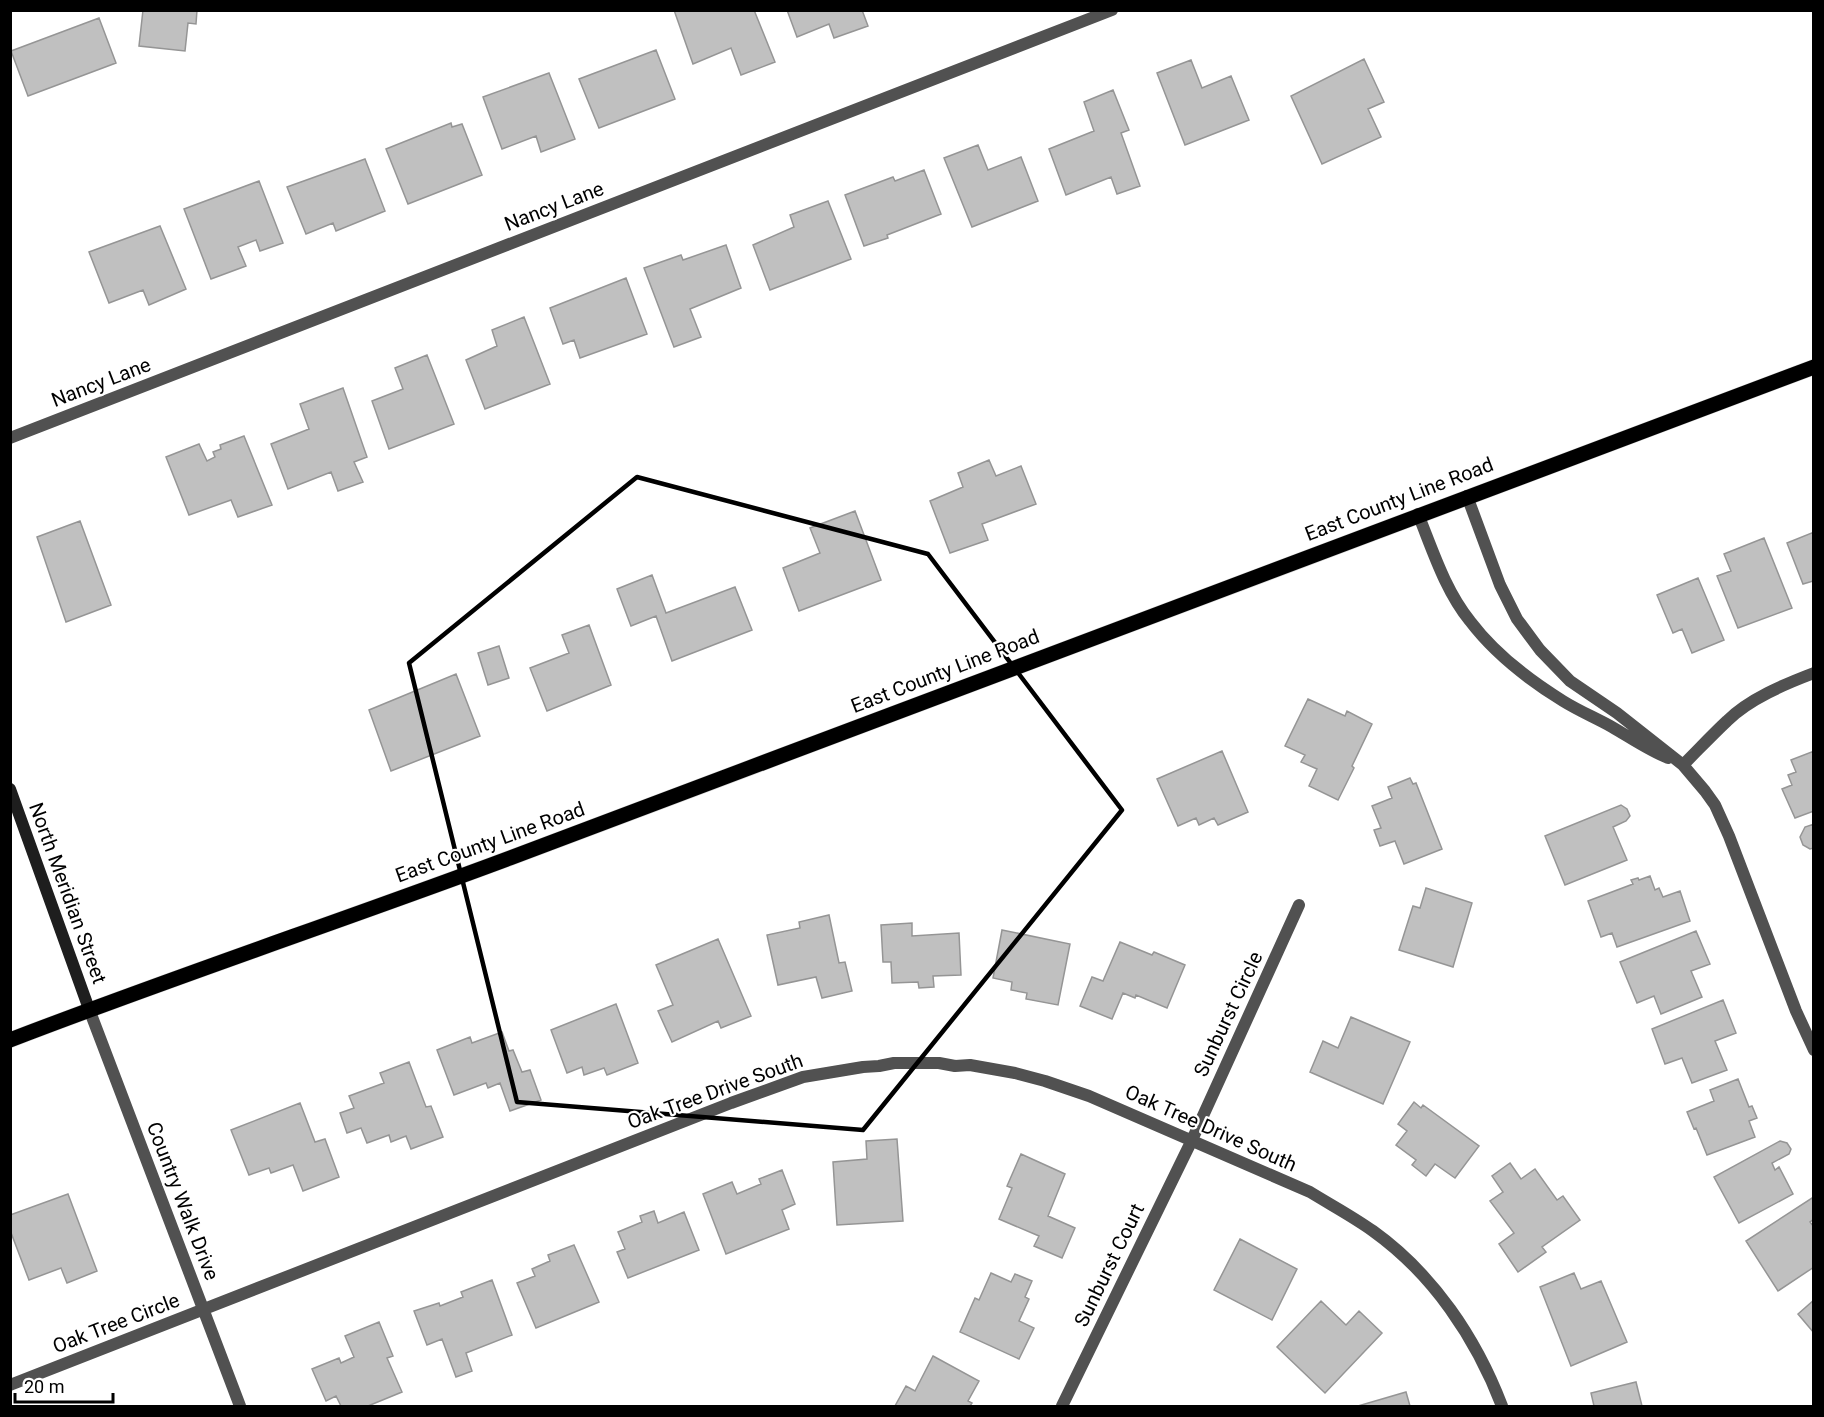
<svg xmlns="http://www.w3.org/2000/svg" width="1824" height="1417" font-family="Roboto,sans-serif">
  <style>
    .building { fill: #c0c0c0; stroke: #959595; stroke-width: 1.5 }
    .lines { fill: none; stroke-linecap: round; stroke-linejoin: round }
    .primary-casing { stroke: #dbdbdb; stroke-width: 16 }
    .street { stroke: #515151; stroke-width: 12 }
    .secondary { stroke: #1e1e1e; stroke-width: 12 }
    .primary { stroke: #000; stroke-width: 15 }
    .marked { fill: none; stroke: #000; stroke-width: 4.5; stroke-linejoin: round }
    .labels { text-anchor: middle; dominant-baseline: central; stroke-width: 4.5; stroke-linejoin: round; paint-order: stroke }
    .street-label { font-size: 20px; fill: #000; stroke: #fff }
  </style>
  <rect width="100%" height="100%" fill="#fff"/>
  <path class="building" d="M 143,10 L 197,10 L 196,24 L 188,23 L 185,51 L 139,46 Z
    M 674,10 L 754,10 L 775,62 L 741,75 L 731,48 L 693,64 Z
    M 787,10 L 862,10 L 868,26 L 834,38 L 829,24 L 797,37 Z
    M 99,18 L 116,63 L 28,96 L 11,51 Z
    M 656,50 L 675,99 L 599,128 L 579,79 Z
    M 1364,59 L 1384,102 L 1368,109 L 1381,137 L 1322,164 L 1291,96 Z
    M 1191,60 L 1202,88 L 1231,76 L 1249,120 L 1185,145 L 1157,73 Z
    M 549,73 L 575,139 L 541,152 L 536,136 L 502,149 L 483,97 Z
    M 1113,90 L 1129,130 L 1121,133 L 1140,186 L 1117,194 L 1111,177 L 1066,195 L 1049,149 L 1094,131 L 1084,102 Z
    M 451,123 L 452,127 L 462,124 L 482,175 L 408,204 L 386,149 Z
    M 978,145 L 988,170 L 1021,157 L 1038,201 L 972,227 L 944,158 Z
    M 365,159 L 385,211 L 336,231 L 333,223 L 306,234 L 287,187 Z
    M 924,170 L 941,214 L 887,235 L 888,238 L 864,246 L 845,195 L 893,177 L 895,181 Z
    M 259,181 L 283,243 L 260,251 L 256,240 L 238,247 L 246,266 L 211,279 L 184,209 Z
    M 828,201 L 851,259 L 770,290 L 753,245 L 794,227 L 790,215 Z
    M 160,226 L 186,289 L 149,305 L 143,290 L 109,303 L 89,252 Z
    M 726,245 L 741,288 L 690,309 L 701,337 L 674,347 L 644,268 L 681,255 L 683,260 Z
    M 626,278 L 647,334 L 580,358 L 574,340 L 563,344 L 550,308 Z
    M 524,317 L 550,384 L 485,409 L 466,360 L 497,346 L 492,330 Z
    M 427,355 L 454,424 L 389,449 L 372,401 L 403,389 L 395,368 Z
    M 343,388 L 367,457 L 354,462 L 363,482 L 338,491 L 331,472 L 288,489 L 271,444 L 309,429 L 300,404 Z
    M 244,436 L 272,505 L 238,517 L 231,500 L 189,515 L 166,457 L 199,444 L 207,461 L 215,457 L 213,452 L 221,449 L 220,445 Z
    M 989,460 L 996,476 L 1021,466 L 1036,504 L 982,524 L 988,540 L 950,553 L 930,501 L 963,487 L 958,473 Z
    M 855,511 L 881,580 L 799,611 L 783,568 L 820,553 L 810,528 Z
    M 80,521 L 111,605 L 66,622 L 37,537 Z
    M 1814,532 L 1814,582 L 1813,581 L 1803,584 L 1787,543 Z
    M 1764,538 L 1792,608 L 1738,628 L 1717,576 L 1731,571 L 1724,554 Z
    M 652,575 L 666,613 L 735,587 L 752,630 L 672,661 L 656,616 L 631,626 L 617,589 Z
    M 1698,578 L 1724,640 L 1692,653 L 1682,629 L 1673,633 L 1657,595 Z
    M 589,625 L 611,685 L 547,711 L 530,668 L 569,653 L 562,635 Z
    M 499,646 L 509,678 L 488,685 L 478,653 Z
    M 456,674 L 480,736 L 391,771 L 369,710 Z
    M 1308,699 L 1345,716 L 1347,711 L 1372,724 L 1352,766 L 1354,768 L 1338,800 L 1309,786 L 1317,769 L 1301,762 L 1305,755 L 1285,746 Z
    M 1222,751 L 1248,812 L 1218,825 L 1214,818 L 1199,825 L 1196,818 L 1178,826 L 1157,779 Z
    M 1814,751 L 1814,811 L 1795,818 L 1782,789 L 1792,785 L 1788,775 L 1796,772 L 1791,760 Z
    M 1410,778 L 1413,784 L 1416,783 L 1442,849 L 1404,864 L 1395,841 L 1380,846 L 1374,830 L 1381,828 L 1372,806 L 1392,798 L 1388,787 Z
    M 1621,805 L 1627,809 L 1630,816 L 1626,821 L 1613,827 L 1627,860 L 1565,885 L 1545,836 Z
    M 1814,824 L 1814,848 L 1810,849 L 1803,845 L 1800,837 L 1805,827 Z
    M 1650,876 L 1655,890 L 1659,888 L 1663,897 L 1680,891 L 1690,921 L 1617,947 L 1612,933 L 1601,937 L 1588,901 L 1633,884 L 1631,880 L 1638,878 L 1639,880 Z
    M 1426,888 L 1472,903 L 1453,967 L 1399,950 L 1413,906 L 1420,908 Z
    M 829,915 L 839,963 L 845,962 L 852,991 L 822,998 L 816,977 L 778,985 L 767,935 L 800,928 L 799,922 Z
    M 912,923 L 912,936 L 959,933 L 961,975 L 933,976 L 934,987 L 919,988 L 918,982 L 892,983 L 891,962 L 883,962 L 881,925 Z
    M 1002,930 L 1070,944 L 1058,1005 L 1026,999 L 1027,993 L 1011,990 L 1012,982 L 993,978 Z
    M 1696,931 L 1710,964 L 1691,971 L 1702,997 L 1661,1014 L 1654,996 L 1637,1003 L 1620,962 Z
    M 718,939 L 751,1016 L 721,1028 L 718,1021 L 672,1042 L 658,1011 L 673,1005 L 656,965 Z
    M 1120,942 L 1152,955 L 1154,952 L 1185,965 L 1167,1008 L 1136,995 L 1135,998 L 1123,993 L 1112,1019 L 1080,1006 L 1092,977 L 1103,981 Z
    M 1723,1000 L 1736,1033 L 1715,1041 L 1727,1070 L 1692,1083 L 1682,1058 L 1665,1064 L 1652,1029 Z
    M 616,1004 L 638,1063 L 607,1075 L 604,1068 L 584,1075 L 582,1067 L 567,1073 L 551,1030 Z
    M 1351,1017 L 1410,1042 L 1383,1104 L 1310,1072 L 1323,1041 L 1338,1048 Z
    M 502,1032 L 509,1051 L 513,1050 L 522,1072 L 530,1070 L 541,1100 L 510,1111 L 500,1083 L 488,1088 L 486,1083 L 454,1095 L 437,1050 L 470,1037 L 472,1043 Z
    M 409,1062 L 426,1107 L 431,1106 L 443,1137 L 411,1149 L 406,1136 L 391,1142 L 389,1135 L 367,1143 L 361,1128 L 347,1133 L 340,1113 L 354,1108 L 349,1096 L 384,1083 L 380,1073 Z
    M 1738,1079 L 1749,1107 L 1752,1106 L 1757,1118 L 1749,1121 L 1755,1137 L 1707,1155 L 1696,1128 L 1694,1129 L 1687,1112 L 1714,1101 L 1710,1090 Z
    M 1414,1102 L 1421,1108 L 1423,1105 L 1479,1146 L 1455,1178 L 1435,1164 L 1426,1176 L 1412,1165 L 1416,1160 L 1396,1145 L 1407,1131 L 1398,1124 Z
    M 300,1103 L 315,1142 L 325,1139 L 339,1177 L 303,1191 L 293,1165 L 271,1173 L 269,1168 L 249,1175 L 231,1130 Z
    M 897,1139 L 903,1221 L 837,1225 L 833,1162 L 867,1159 L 866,1141 Z
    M 1780,1141 L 1787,1143 L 1791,1149 L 1789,1154 L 1772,1163 L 1775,1170 L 1779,1167 L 1793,1194 L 1739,1223 L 1714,1177 Z
    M 1021,1154 L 1065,1174 L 1048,1216 L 1075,1228 L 1062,1258 L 1034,1246 L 1039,1236 L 999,1219 L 1012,1188 L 1007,1186 Z
    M 1510,1163 L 1521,1179 L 1535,1169 L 1557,1200 L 1563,1196 L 1580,1220 L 1542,1247 L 1546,1252 L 1518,1272 L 1499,1244 L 1514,1233 L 1490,1201 L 1503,1192 L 1492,1176 Z
    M 782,1170 L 795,1204 L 782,1210 L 789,1229 L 726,1254 L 703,1194 L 732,1182 L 737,1194 L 761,1184 L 759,1179 Z
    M 68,1194 L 97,1271 L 67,1283 L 61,1268 L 29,1280 L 10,1230 L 10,1215 Z
    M 1812,1198 L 1814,1198 L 1814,1219 L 1810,1222 L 1814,1227 L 1814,1267 L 1778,1291 L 1746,1241 Z
    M 654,1211 L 658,1223 L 684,1212 L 699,1250 L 628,1278 L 617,1252 L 625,1249 L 618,1232 L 642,1222 L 640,1216 Z
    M 1240,1239 L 1297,1269 L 1272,1320 L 1214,1290 Z
    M 574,1245 L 599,1302 L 536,1328 L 517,1283 L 535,1276 L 532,1269 L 550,1261 L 548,1255 Z
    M 991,1273 L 1011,1282 L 1015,1274 L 1032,1281 L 1025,1297 L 1029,1299 L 1019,1321 L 1034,1328 L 1019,1359 L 960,1332 L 975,1298 L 979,1300 Z
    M 1574,1273 L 1581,1289 L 1601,1281 L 1627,1342 L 1571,1366 L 1540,1287 Z
    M 492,1280 L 512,1335 L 466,1353 L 472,1371 L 456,1377 L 442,1339 L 427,1345 L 414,1311 L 439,1303 L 440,1306 L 463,1297 L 461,1292 Z
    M 1814,1300 L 1814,1333 L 1798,1314 Z
    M 1321,1301 L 1346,1325 L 1359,1311 L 1382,1333 L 1325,1393 L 1277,1347 Z
    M 379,1322 L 393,1356 L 387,1358 L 402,1392 L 368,1406 L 341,1406 L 336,1396 L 326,1401 L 312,1369 L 339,1358 L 341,1363 L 354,1357 L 345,1336 Z
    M 933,1356 L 979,1381 L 968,1401 L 972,1403 L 970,1406 L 895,1406 L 906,1386 L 915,1391 Z
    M 1636,1382 L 1642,1406 L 1594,1406 L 1591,1393 Z
    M 1406,1392 L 1410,1406 L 1358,1406 Z"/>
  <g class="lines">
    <defs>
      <path id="primary" d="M 10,1040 C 176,976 344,920 510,858 C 945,696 1379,529 1814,367"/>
    </defs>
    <use href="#primary" class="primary-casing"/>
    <path class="street" d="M 10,438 L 1112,10
      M 1467,496 L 1500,585 L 1517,619 L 1540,650 L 1570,681 L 1617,713 L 1683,765 L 1705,791 L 1715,805 L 1729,836 L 1796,1011 L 1814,1050
      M 1418,514 C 1433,551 1445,590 1470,621 C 1495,654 1529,680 1563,701 C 1579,711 1596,718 1612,727 C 1631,738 1648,750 1668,758
      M 1683,765 C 1698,750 1712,735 1727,721 C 1749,699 1785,684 1814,673
      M 89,1009 L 240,1406
      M 10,1385 L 731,1103 L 803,1077 L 863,1067 L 879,1066 L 894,1063 L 939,1063 L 955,1066 L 970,1065 L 1015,1073 L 1045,1081 L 1089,1096 L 1310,1192 C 1331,1205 1352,1216 1373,1231 C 1433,1274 1476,1338 1502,1406
      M 1062,1406 L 1192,1140 L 1299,905"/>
    <path class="secondary" d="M 10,789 L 89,1009"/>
    <use href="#primary" class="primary"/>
  </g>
  <path class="marked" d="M 637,477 L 928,554 L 1122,810 L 863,1130 L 517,1102 L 409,663 Z"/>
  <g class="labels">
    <g class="street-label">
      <text transform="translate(554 206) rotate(-21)">Nancy Lane</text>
      <text transform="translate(101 382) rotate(-21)">Nancy Lane</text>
      <text transform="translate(1399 499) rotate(-21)">East County Line Road</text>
      <text transform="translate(945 671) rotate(-21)">East County Line Road</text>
      <text transform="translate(490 842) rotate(-20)">East County Line Road</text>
      <text transform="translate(68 893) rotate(70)">North Meridian Street</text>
      <text transform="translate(1228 1014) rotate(-65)">Sunburst Circle</text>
      <text transform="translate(715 1091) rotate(-20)">Oak Tree Drive South</text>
      <text transform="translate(1211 1128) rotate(24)">Oak Tree Drive South</text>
      <text transform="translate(183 1201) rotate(69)">Country Walk Drive</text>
      <text transform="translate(1109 1265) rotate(-64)">Sunburst Court</text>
      <text transform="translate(116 1323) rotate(-21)">Oak Tree Circle</text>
    </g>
  </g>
  <rect width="1824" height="1417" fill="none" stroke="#000000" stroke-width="24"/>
  <path d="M15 1393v9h98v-9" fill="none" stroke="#000000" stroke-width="3"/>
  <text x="24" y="1393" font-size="18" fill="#000000" stroke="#ffffff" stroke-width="4.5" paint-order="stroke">20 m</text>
</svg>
